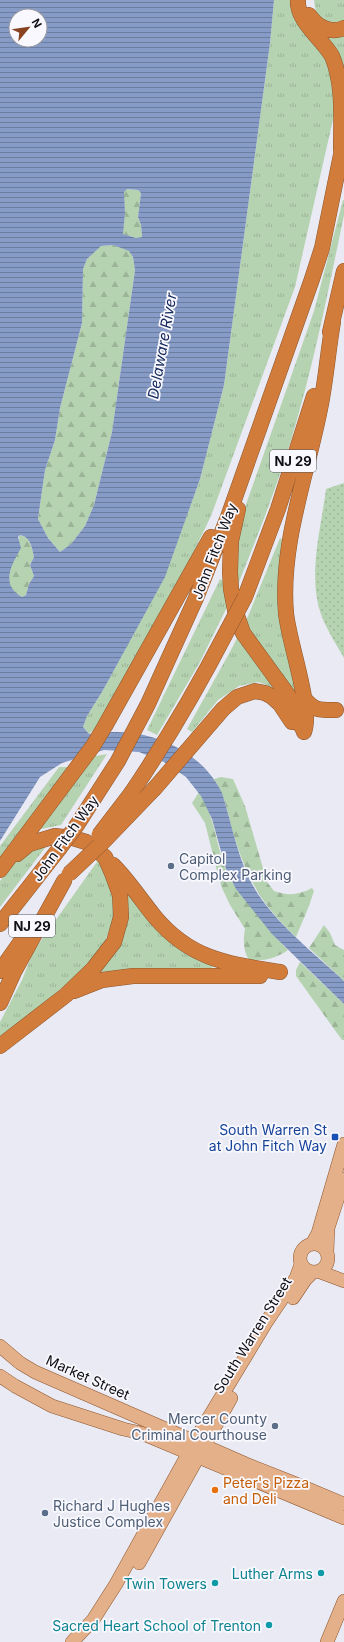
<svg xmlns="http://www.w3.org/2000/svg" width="344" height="1642" font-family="Inter,sans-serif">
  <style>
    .grass { fill: url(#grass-tufts) }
    .forest { fill: url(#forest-firs) }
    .park { fill: url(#park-dots) }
    .water { fill: url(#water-rules); fill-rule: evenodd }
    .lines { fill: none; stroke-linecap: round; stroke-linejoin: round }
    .primary-casing { stroke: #8d562d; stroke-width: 14 }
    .highway-casing { stroke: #8d562d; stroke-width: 16 }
    .primary { stroke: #e3b089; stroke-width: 13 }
    .highway { stroke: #d17c3b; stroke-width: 15 }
    .highway-bridge-casing { stroke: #8d562d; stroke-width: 16; stroke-linecap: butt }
    .highway-bridge { stroke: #d17c3b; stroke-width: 15 }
    .service-dot { fill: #5c6f8a; stroke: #f8f8fe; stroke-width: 1.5 }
    .transit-dot { fill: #1a4fb4; stroke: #f8f8fe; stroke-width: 1.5 }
    .food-dot { fill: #e8710a; stroke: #f8f8fe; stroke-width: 1.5 }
    .culture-dot { fill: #0f9aa8; stroke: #f8f8fe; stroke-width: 1.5 }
    .labels { text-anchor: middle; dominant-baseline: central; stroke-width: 3.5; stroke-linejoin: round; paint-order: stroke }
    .shield { fill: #f8f8fe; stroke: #555459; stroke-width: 1 }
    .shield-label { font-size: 13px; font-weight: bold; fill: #0f0e12 }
    .street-label { font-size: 14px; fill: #0f0e12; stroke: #f8f8fe }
    .service-label { font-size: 14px; fill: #4e5e75; stroke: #f8f8fe; text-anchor: start }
    .transit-label { font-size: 14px; fill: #164399; stroke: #f8f8fe; text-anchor: end }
    .food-label { font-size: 14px; fill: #c56008; stroke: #f8f8fe; text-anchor: start }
    .culture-label { font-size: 14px; fill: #0d838f; stroke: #f8f8fe; text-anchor: end }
    .water-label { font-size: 15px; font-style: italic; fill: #13285b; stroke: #f8f8fe }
  </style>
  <defs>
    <pattern id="grass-tufts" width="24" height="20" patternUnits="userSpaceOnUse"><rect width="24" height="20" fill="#b6d3b1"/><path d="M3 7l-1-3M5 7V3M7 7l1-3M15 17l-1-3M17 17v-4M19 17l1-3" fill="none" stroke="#9bb497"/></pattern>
    <pattern id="forest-firs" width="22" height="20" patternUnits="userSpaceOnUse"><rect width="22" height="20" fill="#b6d3b1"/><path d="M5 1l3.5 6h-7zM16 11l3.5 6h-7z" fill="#9bb497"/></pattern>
    <pattern id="park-dots" width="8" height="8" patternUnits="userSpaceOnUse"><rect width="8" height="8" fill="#b6d3b1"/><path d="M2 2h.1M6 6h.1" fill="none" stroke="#9bb497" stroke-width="1.8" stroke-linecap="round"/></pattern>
    <pattern id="water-rules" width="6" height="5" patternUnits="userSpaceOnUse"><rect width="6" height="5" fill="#869bc5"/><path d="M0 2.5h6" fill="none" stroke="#6c7d9f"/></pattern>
  </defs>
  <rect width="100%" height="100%" fill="#eaeaf4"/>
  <path class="grass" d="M 274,0 L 295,0 L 336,71 L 337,102 L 295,287 L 211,516 L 182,576 L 99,725 L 89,734 L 83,727 L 87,716 L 102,692 L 164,577 L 200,479 L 224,385 L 270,43 Z
    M 314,0 L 344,0 L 344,22 L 331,26 C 318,18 316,15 314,0 Z
    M 315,27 L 344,32 L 344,75 Z
    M 343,200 L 344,200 L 344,215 C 330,282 317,349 298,416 C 282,474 260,530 237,587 L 236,552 L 243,513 L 314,311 Z
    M 280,538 L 284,541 L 300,697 L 258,682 L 239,686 L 218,700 L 192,732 L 187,729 L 231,650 L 249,614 Z
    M 220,579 L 226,583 L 228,605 L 200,662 L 157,735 L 147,730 Z
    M 107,754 L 61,825 L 36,830 L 90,757 Z
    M 59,767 L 71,767 L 0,861 L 0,846 Z
    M 51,840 L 0,907 L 0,881 L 25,850 Z
    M 99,859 L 113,881 L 116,912 L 103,947 L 68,983 L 0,1038 L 0,1022 L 22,980 L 33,952 Z
    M 123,882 L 213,963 L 212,969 L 97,972 L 121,940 Z"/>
  <path class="forest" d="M 127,189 L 138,190 L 141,193 L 138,217 L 141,225 L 142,237 L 136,238 L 122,234 L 125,213 L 123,192 Z
    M 113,245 L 130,251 L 133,257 L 135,270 L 112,432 L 94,505 L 85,526 L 71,544 L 60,552 L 48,538 L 38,519 L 45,470 L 55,440 L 60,408 L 82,323 L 83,269 L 87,259 L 100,246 Z
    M 20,535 C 31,537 32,548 34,557 L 30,565 L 34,576 L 29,584 L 26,595 L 22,597 C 6,588 5,578 12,561 C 13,558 16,556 18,553 C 20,548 17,540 20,535 Z
    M 221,777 L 233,779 L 245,806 L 267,882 L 274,891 C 288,896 299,895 312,888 L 314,891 L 309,906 L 296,937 C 260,903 248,880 233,833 C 228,815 225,794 214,779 Z
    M 199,792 C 215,816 216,845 226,870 C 232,885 243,896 253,908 C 265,922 275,937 288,950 C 275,959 265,961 249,960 C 243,950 243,941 245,929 L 230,905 L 222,888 L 218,875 L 205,823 L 192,803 Z
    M 324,925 L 330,933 L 335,945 L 344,950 L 344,981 L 309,948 Z
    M 300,962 L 344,1004 L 344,1040 L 342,1040 L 296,976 L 296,970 Z"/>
  <path class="park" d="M 344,483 L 344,658 C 335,642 324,626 319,608 C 309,570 321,528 326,489 Z"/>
  <path class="water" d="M 0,0 L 274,0 L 270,43 L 224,385 L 200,479 L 165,577 L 102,692 L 87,716 L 83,727 L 89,734 C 97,733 105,732 114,732 C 156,731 203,753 222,793 C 231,821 236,851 249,878 C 268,918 312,951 344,981 L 344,1004 L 272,934 L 236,889 L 226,869 L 212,819 L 201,796 L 186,777 L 164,762 L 139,752 L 104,750 L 62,763 L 40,777 L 0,841 ZM 16,16 L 40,16 L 40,40 L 16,40 ZM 127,189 L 138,190 L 141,193 L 138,217 L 141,225 L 142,237 L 136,238 L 123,234 L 125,213 L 124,192 ZM 113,245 L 129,251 L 133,257 L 135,270 L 112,432 L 94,505 L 85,526 L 71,544 L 60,552 L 48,538 L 38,519 L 45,470 L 55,440 L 60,408 L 82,323 L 83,269 L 87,259 L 101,246 ZM 20,535 C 31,537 32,548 34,557 L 30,565 L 34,576 L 29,584 L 26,595 L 22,597 C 0,584 11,566 21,548 L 18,537 Z"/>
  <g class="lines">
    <defs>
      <path id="primary" d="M300 1258a14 14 0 1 1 28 0a14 14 0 1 1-28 0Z
        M 312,1244 L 318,1233 L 344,1144
        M 327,1252 L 328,1228 L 344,1179
        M 320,1272 L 344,1281
        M 293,1298 L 305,1280 L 312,1273
        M 0,1346 L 20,1363 L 35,1372 L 246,1464 L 294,1483 L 344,1504
        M 0,1376 L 15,1386 L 52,1406 L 123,1429 L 141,1433 L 344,1518
        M 139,1563 L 231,1398
        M 72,1642 L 93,1620 L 116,1584 L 203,1427 L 267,1321 L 296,1278 L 301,1264
        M 327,1642 L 344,1601"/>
      <path id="highway" d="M 298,0 C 296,20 322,39 332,56 C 344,85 341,118 341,150
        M 309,15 C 317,27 330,34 344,28
        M 330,332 L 344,271
        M 238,509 L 231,541 L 230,572 L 231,589 L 235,610 L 243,633 L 288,695 L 302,728
        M 245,597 L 278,509 L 314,396
        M 303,697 C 314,711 319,710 336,710
        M 304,732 C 313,707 289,644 286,613 C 280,545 307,475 320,409 C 326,380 328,351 333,322
        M 155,788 L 223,709 L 237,697 L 255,691 L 265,693 L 271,696 L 280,704 L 292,722
        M 132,792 C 167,740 198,687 227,631
        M 77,825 L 118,761 L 148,704 L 196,598 L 228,517 L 312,279 L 322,248 L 344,140
        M 113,865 C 129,881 141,900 155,917 C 191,960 229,964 280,972
        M 0,870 L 93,746 L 105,726 L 211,537
        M 0,924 L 59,849
        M 0,971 L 24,937
        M 74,991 L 102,980 L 133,976 L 260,976
        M 0,1003 L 14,972 L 64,881
        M 0,1046 L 66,995 L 93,969 L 114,942 L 121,917 L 120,895 L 112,873 L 105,857 L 86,842 L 73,838 L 55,836 L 29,844 L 17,854"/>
    </defs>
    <use href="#primary" class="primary-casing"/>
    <use href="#highway" class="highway-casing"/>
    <use href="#primary" class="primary"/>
    <use href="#highway" class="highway"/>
    <defs>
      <path id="highway-bridge" d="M 227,631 L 245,597
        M 99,835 L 132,792
        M 59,849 L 77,825
        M 69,874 L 104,841 L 155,788"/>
    </defs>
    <use href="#highway-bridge" class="highway-bridge-casing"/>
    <use href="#highway-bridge" class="highway-bridge"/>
  </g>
  <g class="service-dot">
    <circle cx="171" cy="866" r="4"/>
    <circle cx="275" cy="1426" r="4"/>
    <circle cx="45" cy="1513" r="4"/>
  </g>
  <rect class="transit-dot" x="331" y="1133" width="8" height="8" rx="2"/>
  <circle class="food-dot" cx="215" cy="1490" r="4"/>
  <g class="culture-dot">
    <circle cx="321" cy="1573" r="4"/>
    <circle cx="215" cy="1583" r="4"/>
    <circle cx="269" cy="1625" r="4"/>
  </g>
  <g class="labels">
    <g class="shield">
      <rect x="270" y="450" width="46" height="22" rx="3"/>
      <rect x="9" y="915" width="46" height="22" rx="3"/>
    </g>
    <g class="shield-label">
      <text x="293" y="461">NJ 29</text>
      <text x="32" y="926">NJ 29</text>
    </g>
    <g class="street-label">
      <text transform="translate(214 551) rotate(-69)">John Fitch Way</text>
      <text transform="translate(65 838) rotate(-54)">John Fitch Way</text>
      <text transform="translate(252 1335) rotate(-58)">South Warren Street</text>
      <text transform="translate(88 1377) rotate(24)">Market Street</text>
    </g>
    <g class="service-label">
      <text x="179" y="858">Capitol<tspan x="179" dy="16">Complex Parking</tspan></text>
      <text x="267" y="1418" text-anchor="end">Mercer County<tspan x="267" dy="16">Criminal Courthouse</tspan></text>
      <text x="53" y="1505">Richard J Hughes<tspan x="53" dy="16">Justice Complex</tspan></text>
    </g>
    <g class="transit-label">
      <text x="327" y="1129">South Warren St<tspan x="327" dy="16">at John Fitch Way</tspan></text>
    </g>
    <g class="food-label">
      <text x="223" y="1482">Peter's Pizza<tspan x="223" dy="16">and Deli</tspan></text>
    </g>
    <g class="culture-label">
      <text x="313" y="1573">Luther Arms</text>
      <text x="207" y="1583">Twin Towers</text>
      <text x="261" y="1625">Sacred Heart School of Trenton</text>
    </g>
    <g class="water-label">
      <text transform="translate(162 346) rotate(-80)">Delaware River</text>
    </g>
  </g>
  <g transform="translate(28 28) rotate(61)"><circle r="19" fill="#f8f8fe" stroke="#9b9aa0"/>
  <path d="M0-3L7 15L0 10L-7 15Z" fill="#8a4320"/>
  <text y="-6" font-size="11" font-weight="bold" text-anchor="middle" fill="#0f0e12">N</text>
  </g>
</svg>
